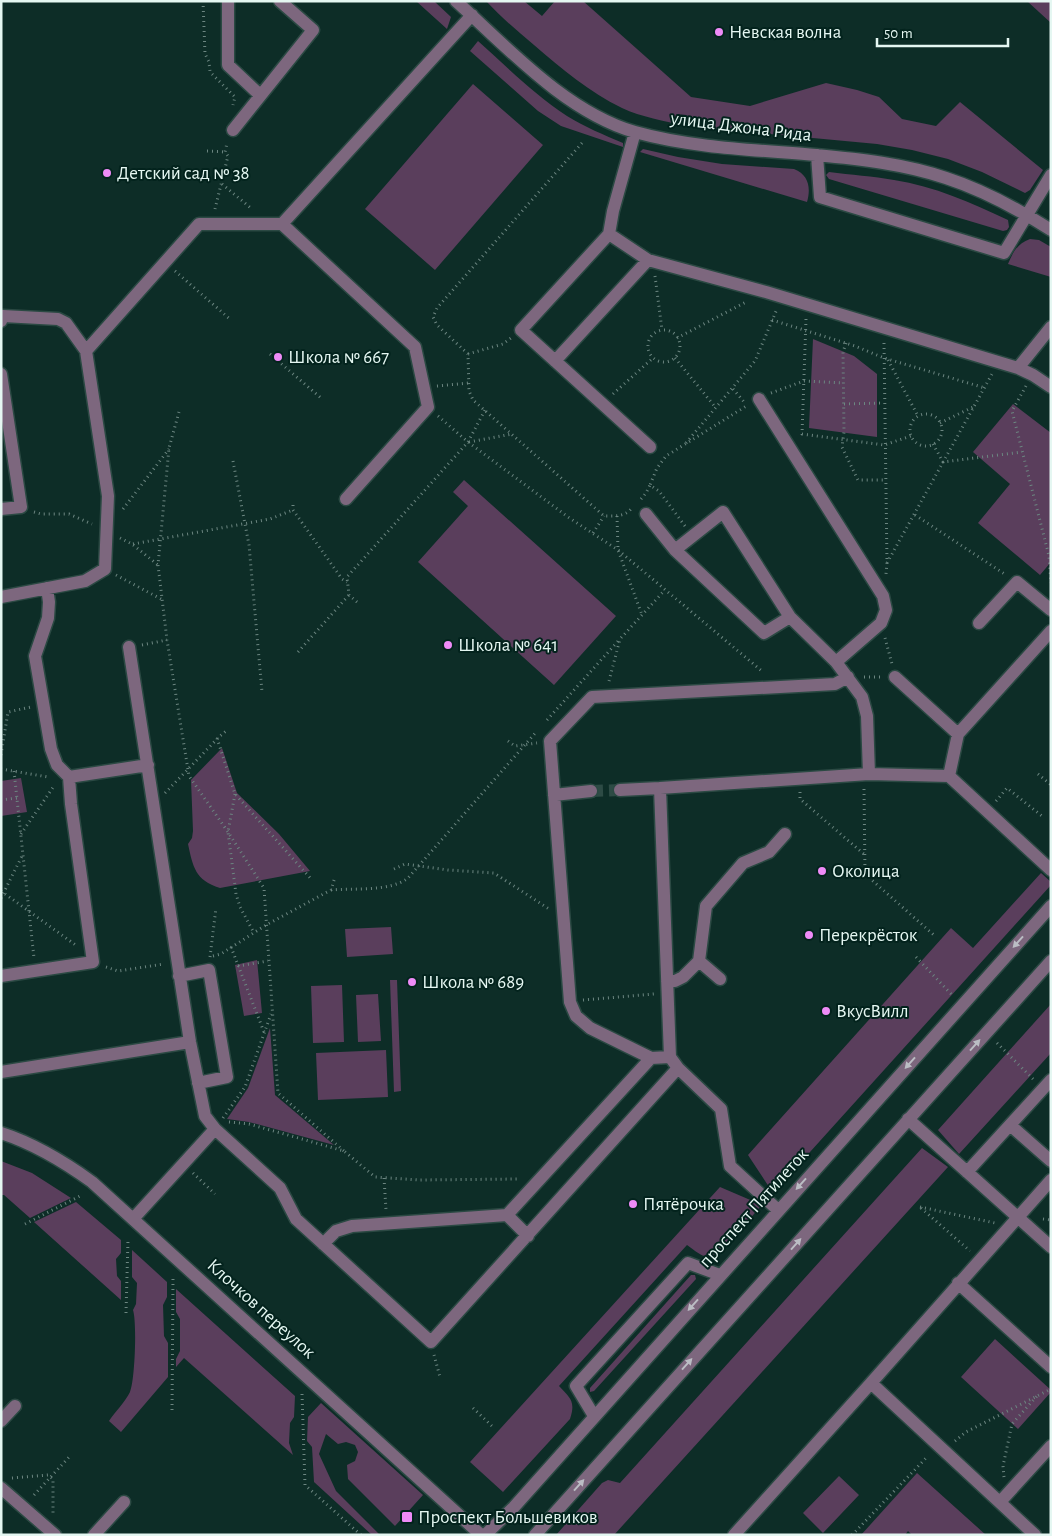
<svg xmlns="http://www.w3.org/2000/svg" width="1052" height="1536" font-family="'Alegreya Sans',sans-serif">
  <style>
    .green { fill: #5a3e5c }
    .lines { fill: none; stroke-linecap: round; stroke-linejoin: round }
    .minor-tunnel { stroke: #2d4b45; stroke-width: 12; stroke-dasharray: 12 6; stroke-linecap: butt }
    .minor-casing { stroke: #2b4943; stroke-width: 15 }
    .path { stroke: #6c8681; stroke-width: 3; stroke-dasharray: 1 4; stroke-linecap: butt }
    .minor { stroke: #7d677e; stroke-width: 12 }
    .oneway { fill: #bbbdc4 }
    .poi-dot { fill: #ee8bf7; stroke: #03231d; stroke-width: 2 }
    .labels { text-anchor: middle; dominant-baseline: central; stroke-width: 4; stroke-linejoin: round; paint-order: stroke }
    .poi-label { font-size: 19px; fill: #e5f7f2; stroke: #03231d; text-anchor: start }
    .street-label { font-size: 19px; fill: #e5f7f2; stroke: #03231d }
  </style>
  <rect width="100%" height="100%" fill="#0d2d27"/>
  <path class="green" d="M 416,1 L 434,1 L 451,17 L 447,29 Z
    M 486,1 L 524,1 L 542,16 L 555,1 L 583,1 L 691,97 L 750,106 L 826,83 L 857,90 L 879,97 L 902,119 L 936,126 L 960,102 L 1043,170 L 1030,190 L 1025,193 L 982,172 L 948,159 L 912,150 L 877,144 L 685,126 C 665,121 641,117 622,108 C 589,92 562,69 534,45 C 517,31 501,17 486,1 Z
    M 1027,1 L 1051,1 L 1051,23 Z
    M 478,41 C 507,67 535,95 567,116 C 585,127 604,135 623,143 L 623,147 L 561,126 L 538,111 L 470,51 Z
    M 473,84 L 543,145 L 435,270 L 365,209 Z
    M 643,149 L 678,157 L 722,164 L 794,169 C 809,175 811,188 807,202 L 640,152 Z
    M 829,172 C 851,175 873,176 894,180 C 934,186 972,203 1008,220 L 1009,227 L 1007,230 L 1003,231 L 829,179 L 826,175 Z
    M 1030,239 L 1039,240 L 1051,247 L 1051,277 L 1008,264 C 1013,252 1017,244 1030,239 Z
    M 813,339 L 854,356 L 877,374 L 877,437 L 809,428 Z
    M 1013,404 L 1051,433 L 1051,562 L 1040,575 L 978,523 L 1010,484 L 973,452 Z
    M 464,480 L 616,616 L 554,685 L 418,562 L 468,506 L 453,492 Z
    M 222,748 L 237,793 L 279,834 L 310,871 L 220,888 C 195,880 193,867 188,844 L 192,838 L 193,831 L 191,780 Z
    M 21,778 L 27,812 L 1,816 L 1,781 Z
    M 1041,873 L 1051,882 L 1051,885 L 773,1193 L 748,1155 L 951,928 L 973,948 Z
    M 391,927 L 393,954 L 347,957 L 345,929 Z
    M 257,960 L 262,1013 L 244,1016 L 235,965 Z
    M 390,980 L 397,980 L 401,1091 L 394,1092 Z
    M 342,985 L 344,1042 L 313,1043 L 311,986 Z
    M 378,994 L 381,1041 L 358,1042 L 356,995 Z
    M 1051,1004 L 1051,1053 L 959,1154 L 938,1130 Z
    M 270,1028 L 275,1095 L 334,1145 L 249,1122 L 227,1119 L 248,1088 Z
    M 386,1050 L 388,1097 L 318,1100 L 316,1053 Z
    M 922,1148 L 948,1167 L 614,1535 L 556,1535 L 602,1483 L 608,1480 L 620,1483 Z
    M 1,1161 L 32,1173 L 71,1198 L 30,1218 L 4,1195 L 1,1195 Z
    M 720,1187 L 762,1205 L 721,1251 C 705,1262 700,1254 687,1245 L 559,1386 C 570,1398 576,1401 570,1419 L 503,1492 L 470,1462 Z
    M 76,1202 L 121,1240 L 121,1253 L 116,1259 L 117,1276 L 121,1281 L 121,1300 L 34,1222 Z
    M 132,1250 L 167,1282 L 167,1297 L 163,1305 L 164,1336 L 168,1343 L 168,1377 L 121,1432 L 109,1421 C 115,1412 125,1402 130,1392 C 135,1380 137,1322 133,1310 L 136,1304 L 137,1283 L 132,1277 Z
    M 691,1275 L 695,1275 L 696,1279 L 594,1391 L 590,1392 L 590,1388 Z
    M 176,1289 L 295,1396 L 294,1417 L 290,1423 L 289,1443 L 293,1455 L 184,1358 L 176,1367 L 176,1359 L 180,1351 L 180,1319 L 176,1312 Z
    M 995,1339 L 1051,1390 L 1051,1392 L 1018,1429 L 961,1377 Z
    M 321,1403 L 423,1495 L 395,1526 L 348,1479 L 347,1465 L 355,1461 L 358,1452 L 355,1445 L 346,1442 L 338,1444 L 326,1434 L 319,1454 L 336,1491 L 380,1535 L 372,1535 L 314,1482 L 312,1447 L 307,1441 L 308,1417 Z
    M 917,1473 L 986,1535 L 912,1535 L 908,1531 L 905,1535 L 861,1535 Z
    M 839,1476 L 859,1495 L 823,1533 L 803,1513 Z"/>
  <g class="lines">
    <path class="minor-tunnel" d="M 591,791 L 620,790"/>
    <defs>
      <path id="minor" d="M 228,1 L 228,65 L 260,95
        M 456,1 C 508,48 566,112 635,132 C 692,148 757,150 816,155 C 859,159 905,164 946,178 C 983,190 1018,209 1051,230
        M 233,130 L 313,30 L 280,1
        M 635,132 L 613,211 L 609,234 L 648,260 L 766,292 L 1018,368 L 1051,327
        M 817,155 L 820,197 L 1004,253 L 1051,175
        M 282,224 L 415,347 L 428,407 L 346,499
        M 609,234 L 521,330 L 650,447
        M 1,321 L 3,316 L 58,319 L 66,323 L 86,351 L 108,496 L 105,569 L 85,581 L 1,597
        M 86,351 L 199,224 L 282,224 L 472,15
        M 555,361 L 648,260
        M 1018,368 L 1033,375 L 1051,387
        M 1,374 L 21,507 L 1,509
        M 759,399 L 883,596 L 886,610 L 881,623 L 836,662
        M 646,514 L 675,550
        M 47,588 L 49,602 L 48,618 L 35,656 L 51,749 L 57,765 L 69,777 L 148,765
        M 790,617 L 764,633 L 675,550 L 723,512 L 790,617 L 836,662 L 862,697 L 867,716 L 869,774
        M 979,623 L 1017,582 L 1051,610
        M 129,647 L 190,1042 L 205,1116 L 215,1129
        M 895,677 L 958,734
        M 949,776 L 958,734 L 1051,631
        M 620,790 L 660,788
        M 554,795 L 591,791
        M 699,961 L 720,979
        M 1,976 L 93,962 L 71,804 L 69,777
        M 179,976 L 209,970 L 227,1077 L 198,1083
        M 667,981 L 675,981 L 683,977 L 699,961 L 706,906 L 743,863 L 769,852 L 785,834
        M 651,1058 L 590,1028 L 576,1016 L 570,1002 L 550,741 L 592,697 L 835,684 L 848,677
        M 1,1072 L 190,1042
        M 908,1119 L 1051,1247
        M 1010,1125 L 1051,1161
        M 1,1133 C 35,1144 63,1161 92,1182 L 481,1535
        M 967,1172 L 1051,1080
        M 778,1210 L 730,1166 L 721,1109 L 678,1068 L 670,1057 L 660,788 L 869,774 L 949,776 L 1051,870
        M 507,1215 L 528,1236
        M 133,1219 L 215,1129 L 280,1188 L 296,1219 L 431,1342 L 678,1068
        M 323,1244 L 336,1231 L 352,1226 L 507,1215 L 651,1058 L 670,1057
        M 958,1283 L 1051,1367
        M 871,1383 L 1051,1180
        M 594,1416 L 576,1386 L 688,1263 L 720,1275
        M 1,1421 L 15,1406
        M 1,1488 L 55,1535
        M 1000,1502 L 1051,1446
        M 94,1535 L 124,1502
        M 485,1535 L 514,1507 L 1051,906
        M 535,1535 L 1051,961
        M 734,1535 L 871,1383 L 1035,1535"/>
    </defs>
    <use href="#minor" class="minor-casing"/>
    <path class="path" d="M 203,1 L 205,54 L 209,62 L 210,72 L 235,97 L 233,105
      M 582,143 L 437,308 L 433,317 L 437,325 L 468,354 L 469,391 L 473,400 L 604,516 C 614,516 624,517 631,509
      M 207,151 L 225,152
      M 222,184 L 252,209
      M 215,209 L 228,156 L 225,152 L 227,143
      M 175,271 L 231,320
      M 655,276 L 662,330
      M 806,319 L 802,434 L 884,445 L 911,436
      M 772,320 L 855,346 L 884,358 L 985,388
      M648 346a16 16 0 1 1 32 0a16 16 0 1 1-32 0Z
      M 677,338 L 746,302
      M 846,343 L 843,352 L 844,432 L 842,447 L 858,480 L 885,480
      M 884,343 L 887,563 L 886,574
      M 270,354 L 321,398
      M 468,354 L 503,344 L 511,338
      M 675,358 L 716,408
      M 888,360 L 918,416
      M 437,386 L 469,383
      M 1026,386 L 1012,411 L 1049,556 L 1051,583
      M 733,389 L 745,403
      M 771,393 L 804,381 L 843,383
      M 613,394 L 653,358
      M 844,404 L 884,403
      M 179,412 L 169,448 L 158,565 L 167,640 L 189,776 L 228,832 L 264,888 L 278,1093 L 344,1151
      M910 430a16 16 0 1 1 32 0a16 16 0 1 1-32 0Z
      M 438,416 L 468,442 L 568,517 L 618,550 L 763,672
      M 940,423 L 973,407
      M 469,442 L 512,434
      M 686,443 L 755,361 L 777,309
      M 933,444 L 943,462 L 1022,452
      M 233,461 L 249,545 L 262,692
      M 641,499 L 646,493 L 650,485
      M 293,505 L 293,510 L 342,579 L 347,582
      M 123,509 L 169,449
      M 34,512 L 41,514 L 69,514 L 92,524
      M 915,515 L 1006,575
      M 617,516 L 618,550 L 642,615
      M 685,526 L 659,491 L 650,485 L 657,468 L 666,456 L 748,405
      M 593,533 L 604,516
      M 120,538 L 132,544 L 158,565
      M 133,544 L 270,519 L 293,510
      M 887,563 L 992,374
      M 116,575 L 161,599
      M 357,602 L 349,595 L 347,577 L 468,442 L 485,410
      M 885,638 L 892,664
      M 142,645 L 167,640
      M 298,652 L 349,595
      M 864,677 L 880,677
      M 609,681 L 620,639 L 664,591
      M 547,720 L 620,639
      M 217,738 L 235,794 L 312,880
      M 508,741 L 515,746 L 537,743
      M 1,755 L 8,712 L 31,707
      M 1,769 L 48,777
      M 14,771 L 34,958
      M 1038,774 L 1051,785
      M 864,789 L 865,874 L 935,936
      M 800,792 L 800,799 L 865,855
      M 165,793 L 220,736 L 226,731
      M 235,794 L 228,832 L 236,894 L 240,907 L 254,933
      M 1,800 L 17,798
      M 996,801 L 1007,788 L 1042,816
      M 21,834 L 54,786
      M 394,869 L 405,864 L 448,870 L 494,873 L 549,909
      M 331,890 C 353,888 390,892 408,878 L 537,731
      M 1,891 L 77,946
      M 1,898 L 22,856
      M 231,947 L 264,1032
      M 213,956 L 221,954 L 266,925 L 331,890 L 335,877
      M 210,957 L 216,908
      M 916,957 L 953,996
      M 238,966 L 268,961
      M 106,967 L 118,971 L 164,964
      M 583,1000 L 654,994
      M 997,1043 L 1033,1079
      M 223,1118 L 245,1087 L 271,1014
      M 229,1122 L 249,1124 L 344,1151 L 375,1177 L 419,1180 L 519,1179
      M 193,1173 L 215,1194
      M 384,1178 L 386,1210
      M 920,1207 L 995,1223
      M 921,1208 L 970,1251
      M 1043,1219 L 1051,1220
      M 25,1224 L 80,1196
      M 126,1313 L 128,1239
      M 434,1355 L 440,1377
      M 302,1394 L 305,1485 L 361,1535
      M 473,1408 L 493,1427
      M 172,1410 L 173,1279
      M 955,1441 L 966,1432 L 1051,1389
      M 1004,1477 L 1003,1466 L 1012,1424 L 1037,1396
      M 12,1478 L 48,1475 L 53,1479 L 53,1515
      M 34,1495 L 71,1455
      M 852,1535 L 928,1456"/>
    <use href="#minor" class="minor"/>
  </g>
  <defs><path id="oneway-solid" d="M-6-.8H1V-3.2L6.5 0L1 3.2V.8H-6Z" transform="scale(1.25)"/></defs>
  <g class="oneway">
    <use href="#oneway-solid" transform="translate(1018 942) rotate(132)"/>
    <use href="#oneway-solid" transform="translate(975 1045) rotate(-48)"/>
    <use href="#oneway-solid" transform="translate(910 1063) rotate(132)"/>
    <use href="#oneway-solid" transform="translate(801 1184) rotate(132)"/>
    <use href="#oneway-solid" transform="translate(796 1244) rotate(-48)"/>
    <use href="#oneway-solid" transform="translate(693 1305) rotate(132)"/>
    <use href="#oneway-solid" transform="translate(687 1364) rotate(-48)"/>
    <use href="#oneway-solid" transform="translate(579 1485) rotate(-48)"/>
  </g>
  <g class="poi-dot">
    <circle cx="719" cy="32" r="5"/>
    <circle cx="107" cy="173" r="5"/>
    <circle cx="278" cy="357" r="5"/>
    <circle cx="448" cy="645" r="5"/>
    <circle cx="822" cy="871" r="5"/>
    <circle cx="809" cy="935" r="5"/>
    <circle cx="412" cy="982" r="5"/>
    <circle cx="826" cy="1011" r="5"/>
    <circle cx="633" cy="1204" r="5"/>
    <rect x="401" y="1511" width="12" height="12" rx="2.5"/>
  </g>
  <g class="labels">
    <g class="poi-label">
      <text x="729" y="32">Невская волна</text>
      <text x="117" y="173">Детский сад № 38</text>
      <text x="288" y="357">Школа № 667</text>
      <text x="458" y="645">Школа № 641</text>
      <text x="832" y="871">Околица</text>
      <text x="819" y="935">Перекрёсток</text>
      <text x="422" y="982">Школа № 689</text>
      <text x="836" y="1011">ВкусВилл</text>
      <text x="643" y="1204">Пятёрочка</text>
      <text x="418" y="1517">Проспект Большевиков</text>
    </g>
    <g class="street-label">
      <text transform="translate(741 127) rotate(7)">улица Джона Рида</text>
      <text transform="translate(754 1208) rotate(-48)">проспект Пятилеток</text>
      <text transform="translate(261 1309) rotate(42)">Клочков переулок</text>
    </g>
  </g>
  <rect width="1052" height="1536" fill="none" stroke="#e5f7f2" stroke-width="5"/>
  <path d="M877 38v8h131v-8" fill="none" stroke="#e5f7f2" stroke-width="2.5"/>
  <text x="884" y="38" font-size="15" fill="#e5f7f2" stroke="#03231d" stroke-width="4" paint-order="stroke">50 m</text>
</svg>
